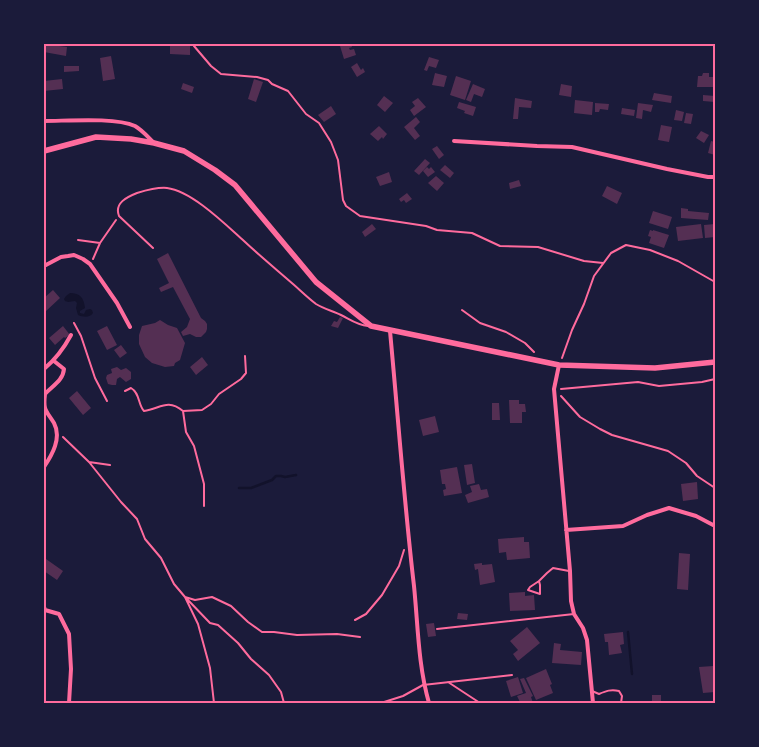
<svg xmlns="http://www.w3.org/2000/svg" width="759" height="747" font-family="Mulish,sans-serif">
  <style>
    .water { fill: #12122b }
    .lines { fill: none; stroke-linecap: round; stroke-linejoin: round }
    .stream { stroke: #12122b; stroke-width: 2.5 }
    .building { fill: #542f53 }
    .path { stroke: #ff6b9d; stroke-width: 2 }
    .service { stroke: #ff6b9d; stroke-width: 2 }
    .minor { stroke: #ff6b9d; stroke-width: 4 }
    .primary { stroke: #ff6b9d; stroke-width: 5.5 }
    .neatline { fill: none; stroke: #ff6b9d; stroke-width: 2 }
  </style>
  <rect width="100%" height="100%" fill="#1b1b3a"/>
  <path class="water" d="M 70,293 C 80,293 84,298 85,308 L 80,311 L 80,313 L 84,314 L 86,310 L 90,309 L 92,310 L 93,313 C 90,318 83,317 78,315 L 76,308 L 77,303 L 75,301 L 68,302 L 65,301 L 64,299 L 66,296 Z"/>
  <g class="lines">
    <path class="stream" d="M 239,488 L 251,488 L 272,480 L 276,476 L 281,476 L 285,477 L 296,475
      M 628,632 L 632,674"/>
  </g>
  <path class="building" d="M 44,44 L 67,47 L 66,56 L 44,52 Z
    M 170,44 L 190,44 L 190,55 L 170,54 Z
    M 347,44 L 351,44 L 352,47 L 349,48 L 350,50 L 354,49 L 356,55 L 344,59 L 340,46 Z
    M 111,56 L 115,79 L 103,81 L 100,58 Z
    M 429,57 L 439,60 L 436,68 L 429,66 L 427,71 L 424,70 Z
    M 357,63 L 361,70 L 363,68 L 365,72 L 357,77 L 351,67 Z
    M 64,66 L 79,66 L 79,71 L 64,72 Z
    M 435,73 L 447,76 L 444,87 L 432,85 Z
    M 703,73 L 709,73 L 709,77 L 714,77 L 714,87 L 697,87 L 698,76 L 702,76 Z
    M 456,76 L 471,81 L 465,100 L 450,95 Z
    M 62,79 L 63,89 L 44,91 L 44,81 Z
    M 254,79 L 263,82 L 256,102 L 248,99 Z
    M 183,83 L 194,87 L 192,93 L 181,89 Z
    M 473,84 L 485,89 L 482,97 L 474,94 L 471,102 L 466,100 Z
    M 561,84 L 572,86 L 571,97 L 559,95 Z
    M 654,93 L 672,96 L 671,103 L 652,100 Z
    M 703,95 L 715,96 L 715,102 L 703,101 Z
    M 384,96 L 393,103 L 385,112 L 377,105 Z
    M 418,98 L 426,107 L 414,116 L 410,110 L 415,106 L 412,102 Z
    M 515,98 L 532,101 L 531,108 L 519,107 L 518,119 L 513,119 Z
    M 575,100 L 593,102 L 592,115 L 574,113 Z
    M 459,102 L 476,107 L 473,116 L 464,113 L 465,111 L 457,108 Z
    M 595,103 L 609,104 L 608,110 L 600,109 L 599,112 L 595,112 Z
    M 638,103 L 653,105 L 651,112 L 643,110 L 642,119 L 636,118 Z
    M 331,106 L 336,114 L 324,122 L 318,115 Z
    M 622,108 L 635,110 L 634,116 L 621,114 Z
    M 676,110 L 684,112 L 682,121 L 674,120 Z
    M 686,113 L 693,114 L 691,124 L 684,123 Z
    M 416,117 L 420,122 L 414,128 L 420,136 L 415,140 L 404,127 Z
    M 661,125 L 672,127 L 669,142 L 658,140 Z
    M 379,126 L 387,134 L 383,139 L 382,137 L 378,141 L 370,134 Z
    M 701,131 L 709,135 L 704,143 L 696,138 Z
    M 711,141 L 715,142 L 715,155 L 708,153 Z
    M 437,146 L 444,155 L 439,159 L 432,149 Z
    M 425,159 L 430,163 L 419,175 L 414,171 Z
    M 445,165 L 454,173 L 450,178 L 440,170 Z
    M 427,167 L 429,169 L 431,167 L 435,172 L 428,177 L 423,171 Z
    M 389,172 L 392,182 L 380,186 L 376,177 Z
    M 436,176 L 444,183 L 437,191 L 428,183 Z
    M 519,180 L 521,186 L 510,189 L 509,183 Z
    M 607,186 L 622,193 L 617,204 L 602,196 Z
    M 407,193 L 412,199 L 406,203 L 404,200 L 401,202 L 399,199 Z
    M 681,208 L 688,209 L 688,211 L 709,213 L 708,220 L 681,218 Z
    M 653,211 L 672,217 L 668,229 L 649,223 Z
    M 372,224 L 376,229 L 365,237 L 362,232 Z
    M 701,224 L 703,238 L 678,241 L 676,227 Z
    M 715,224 L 715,237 L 705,238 L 704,225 Z
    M 650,230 L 653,231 L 653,230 L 669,235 L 664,248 L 649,243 L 651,237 L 648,236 Z
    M 168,253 L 201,318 L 205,321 L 207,324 L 207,329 L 206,332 L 201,337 L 196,337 L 190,334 L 183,336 L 181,332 L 187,327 L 190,319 L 173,287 L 161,292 L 159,288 L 169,283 L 157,259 Z
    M 53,290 L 60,298 L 45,312 L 44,311 L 44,298 Z
    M 340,317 L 343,318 L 338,328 L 331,326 L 334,321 L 337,322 Z
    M 160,320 L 168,325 L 177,328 L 185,343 L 180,360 L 175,363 L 174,366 L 165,367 L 152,363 L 145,357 L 139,344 L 139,335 L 142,326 L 155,323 Z
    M 63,326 L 70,335 L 65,338 L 64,337 L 55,345 L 49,338 Z
    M 107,326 L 117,345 L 107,350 L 97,331 Z
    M 121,345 L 127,353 L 120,358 L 114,350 Z
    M 202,357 L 208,365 L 196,375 L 190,367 Z
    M 117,367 L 121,370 L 126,368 L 131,372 L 131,379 L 126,382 L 120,377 L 117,379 L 116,385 L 112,385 L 108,384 L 106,378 L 107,375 L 112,373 L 111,369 Z
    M 77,391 L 91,408 L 83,415 L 69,398 Z
    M 509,400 L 519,400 L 519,404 L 525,404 L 526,412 L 522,412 L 522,423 L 510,423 Z
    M 492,403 L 499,403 L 500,420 L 492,420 Z
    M 435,416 L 439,432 L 423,436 L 419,420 Z
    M 472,464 L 475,483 L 467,485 L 464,465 Z
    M 457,467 L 462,493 L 444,496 L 443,490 L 446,489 L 445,484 L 442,484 L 440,470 Z
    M 697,482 L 698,499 L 683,501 L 681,484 Z
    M 479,484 L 481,490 L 487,489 L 489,497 L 468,503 L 465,495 L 472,492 L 470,486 Z
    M 524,537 L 524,542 L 529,542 L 530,558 L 507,560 L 506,552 L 499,553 L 498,539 Z
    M 679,553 L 690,554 L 688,590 L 677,589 Z
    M 46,559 L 63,571 L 57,580 L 44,571 L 44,562 Z
    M 482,563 L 482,565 L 492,564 L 495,582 L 480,585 L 478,569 L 475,570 L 474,564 Z
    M 525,592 L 525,596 L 534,595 L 535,610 L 510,611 L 509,593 Z
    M 458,613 L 468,614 L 467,620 L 457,619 Z
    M 434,623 L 436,636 L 428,637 L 426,624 Z
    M 527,627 L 540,643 L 518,661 L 513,654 L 518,650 L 510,641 Z
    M 623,632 L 624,644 L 620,645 L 622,653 L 609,655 L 608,642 L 605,642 L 604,634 Z
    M 554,643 L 561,644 L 560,650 L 582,652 L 581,665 L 552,663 Z
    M 713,666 L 715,692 L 703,693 L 699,667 Z
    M 546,669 L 552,684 L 550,685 L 553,693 L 536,700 L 526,678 Z
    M 518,677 L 523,693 L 511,697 L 506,681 Z
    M 524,678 L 533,696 L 531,697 L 533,703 L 516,703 L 520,702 L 517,696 L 526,693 L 520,679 Z
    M 652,695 L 661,695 L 661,703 L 652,703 Z"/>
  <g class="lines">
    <path class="path" d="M 194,46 L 211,66 L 221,74 L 257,77 L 268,80 L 272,84 L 288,91 L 306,114 L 319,123 L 331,142 L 338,160 L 343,200 L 346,206 L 360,216 L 426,226 L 437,230 L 472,233 L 500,246 L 538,247 L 584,261 L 603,263
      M 78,240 L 100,243
      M 93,259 L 100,243 L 116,220
      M 462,310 L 480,323 L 506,332 L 525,343 L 534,352
      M 74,323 L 81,336 L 95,378 L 107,401
      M 562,358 L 572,330 L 584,304 L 594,276 L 611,253 L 626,245 L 650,250 L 678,261 L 715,282
      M 561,389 L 638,382 L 659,386 L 702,382 L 715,379
      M 125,391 L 131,388 C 140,393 138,405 144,411 C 160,409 167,398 183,411 L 202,410 L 211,404 L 219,394 L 241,379 L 246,373 L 245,356
      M 561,396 L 580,417 L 600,429 L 612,435 L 668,451 L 686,463 L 697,476 L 715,488
      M 183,411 L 186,432 L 194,446 L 204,484 L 204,506
      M 63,437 L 89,462 L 110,465
      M 89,462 L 121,502 L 137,519 L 145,539 L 161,558 L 174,584 L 185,597 L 198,624 L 210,668 L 214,703
      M 185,597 L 195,600 L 212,597 L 231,606 L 248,622 L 262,632 L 274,632 L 297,635 L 337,634 L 360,637
      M 187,599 L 210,623 L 218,625 L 238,643 L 251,659 L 269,675 L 281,692 L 284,703
      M 355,620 L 366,614 L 382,595 L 399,566 L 404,550"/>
    <path class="service" d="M 153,248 L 119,216 C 114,203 127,197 137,193 C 147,190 157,187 167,188 C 192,191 226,225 244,241 C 260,256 277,270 293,284 C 301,291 308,298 316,304 C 324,309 333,311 341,315 C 351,320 357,325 368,326
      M 539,581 L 530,587 L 528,590 L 540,594 L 540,585 L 539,581 L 547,573 L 553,568 L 569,571
      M 437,629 L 574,614
      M 448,682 L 480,703
      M 592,691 L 599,694 C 606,691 611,689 619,691 L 622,696 L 621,703
      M 381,703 L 403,696 L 423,685 L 512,675"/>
    <path class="minor" d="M 44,121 C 67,121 115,117 135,126 C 142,130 147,136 153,142
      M 454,141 L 537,146 L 572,147 L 667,169 L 708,177 L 715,177
      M 44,266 L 61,257 L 68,256 L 74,255 L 83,259 L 90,264 L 117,303 L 130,327
      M 390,331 C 398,416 404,501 414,586 C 418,625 418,665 429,703
      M 559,365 L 554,389 L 570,571 L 571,601 L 574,614 L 583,628 L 587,640 L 593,703
      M 44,369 C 56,359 64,348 71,335
      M 44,467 C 52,455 62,438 54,423 C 46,410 43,411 45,394 C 52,386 63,381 64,369 L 54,361
      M 566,530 L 623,526 L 647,515 L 669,508 L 696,516 L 715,526
      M 44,607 L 45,610 L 59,614 L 69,634 L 71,669 L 69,703"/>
    <path class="primary" d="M 44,151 L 96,137 L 131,139 L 154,143 L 184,151 L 215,170 L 235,185 L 316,282 L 371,326 L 559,365 L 655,368 L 715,362"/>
  </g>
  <rect width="759" height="747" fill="none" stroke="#1b1b3a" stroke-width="90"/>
  <rect x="45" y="45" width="669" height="657" class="neatline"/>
</svg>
